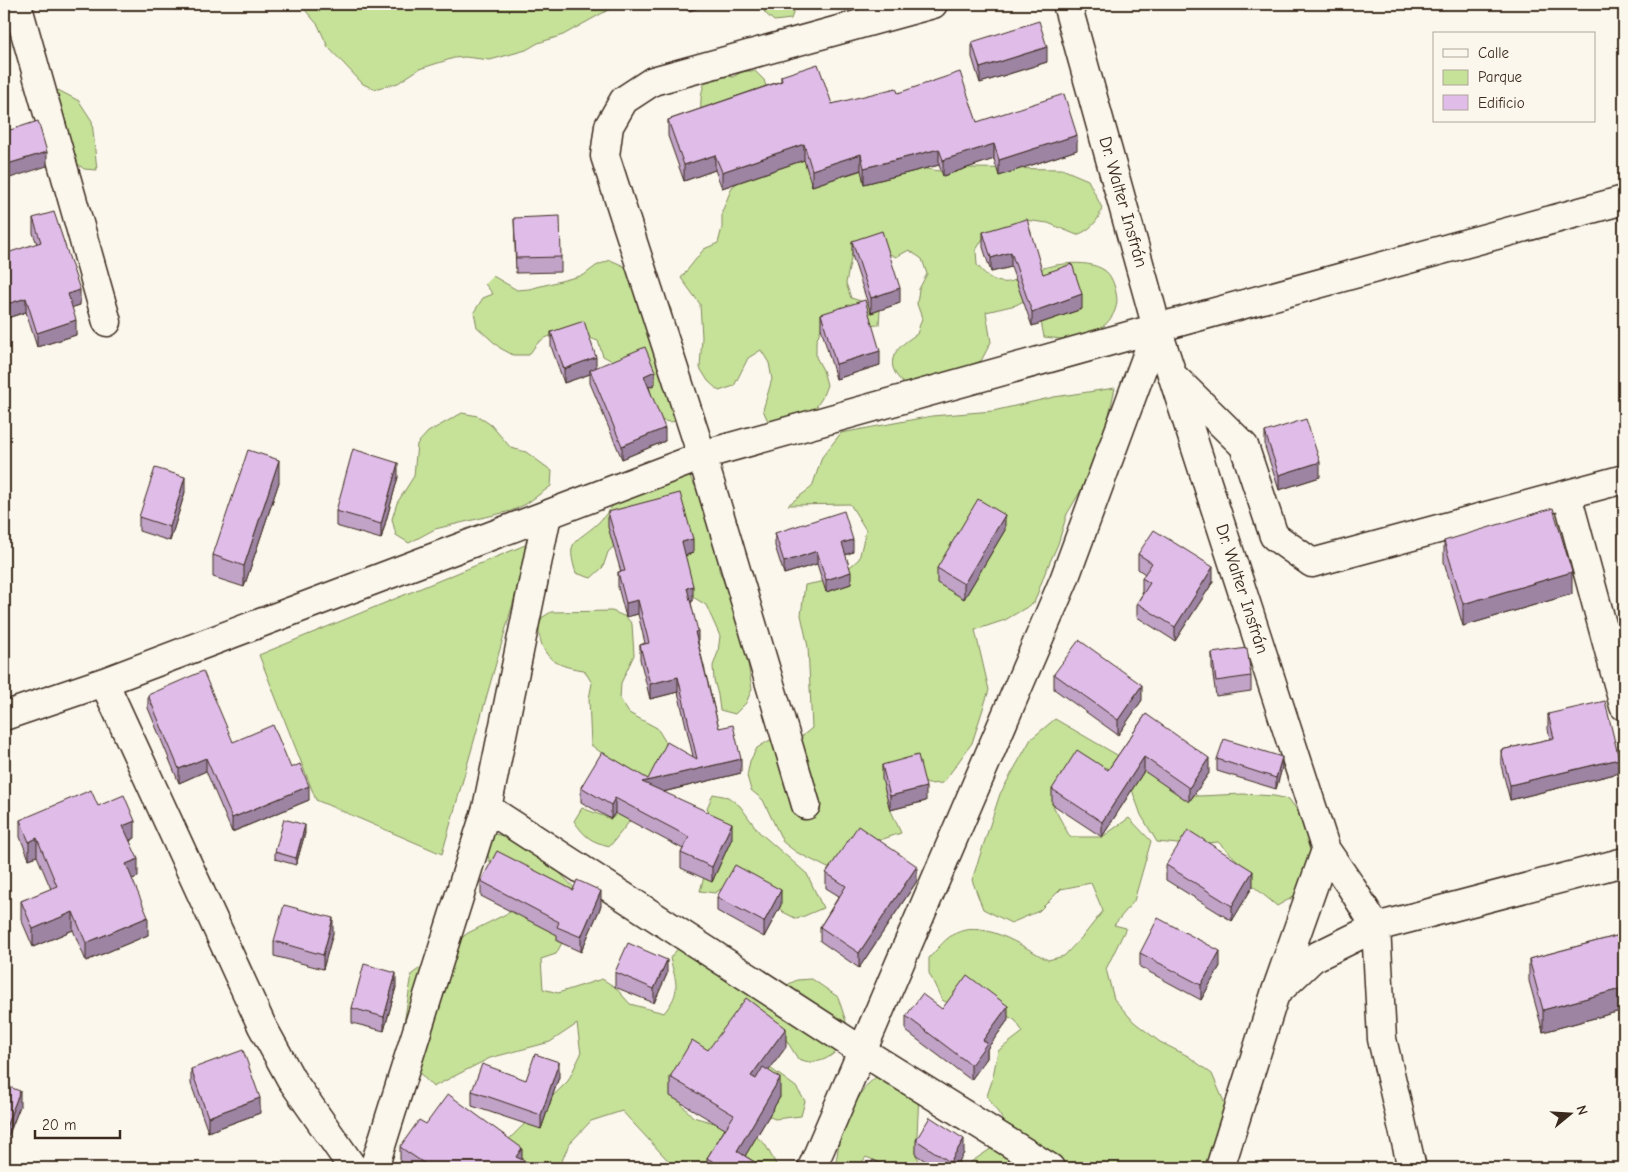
<svg xmlns="http://www.w3.org/2000/svg" width="1628" height="1172" font-family="'Comic Neue',sans-serif">
  <style>
    .green { fill: #c6e299; stroke: #80865c }
    .lines { fill: none; stroke-linecap: round; stroke-linejoin: round }
    .minor-casing { stroke: #3b2a1e; stroke-width: 31 }
    .minor { stroke: #fbf7ec; stroke-width: 28 }
    .wall { fill: #c1a3c8; stroke: #3b2a1e }
    .shaded-wall { fill: #9d84a3; stroke: #3b2a1e }
    .building { fill: #e0bde9; stroke: #3b2a1e }
    .labels { text-anchor: middle; dominant-baseline: central; stroke-width: 4; stroke-linejoin: round; paint-order: stroke }
    .street-label { font-size: 18px; fill: #3b2a1e; stroke: #fbf7ec }
  </style>
  <rect width="100%" height="100%" fill="#fbf7ec"/>
  <filter id="ink" filterUnits="userSpaceOnUse"><feTurbulence type="fractalNoise" baseFrequency=".02" numOctaves="2"/><feDisplacementMap in="SourceGraphic" scale="10" xChannelSelector="R" yChannelSelector="G"/><feConvolveMatrix kernelMatrix="1 2 1 2 8 2 1 2 1" color-interpolation-filters="sRGB"/></filter>
  <g filter="url(#ink)">
    <path class="green" d="M 300,4 L 616,4 L 617,5 L 563,35 L 538,43 L 526,50 L 490,60 L 465,57 L 454,58 L 419,69 L 398,83 L 374,89 L 363,84 L 328,47 L 318,25 Z
      M 762,4 L 796,4 L 791,19 L 774,21 L 765,13 Z
      M 743,71 L 755,71 L 764,80 L 768,92 L 701,111 C 700,96 702,84 711,73 L 733,77 Z
      M 58,90 L 79,101 L 92,121 L 97,170 L 84,169 L 65,154 L 51,113 Z
      M 787,154 L 847,175 L 876,166 L 909,166 L 939,171 L 969,168 L 1062,169 L 1088,180 L 1102,208 C 1099,221 1090,230 1077,235 L 1048,223 L 1025,220 L 984,237 L 976,250 L 977,265 C 984,273 990,280 1001,282 C 1011,284 1021,277 1030,273 C 1049,264 1086,258 1104,270 C 1111,274 1115,286 1116,293 C 1122,316 1097,337 1075,339 C 1065,340 1054,338 1044,337 L 1041,321 L 1029,298 L 1016,305 L 986,312 L 991,342 L 981,361 L 952,372 L 915,393 C 884,370 885,354 917,334 L 922,318 L 917,304 L 919,289 L 927,274 L 922,259 L 909,250 L 896,257 L 867,243 L 853,249 L 846,283 L 851,298 L 867,303 L 880,310 L 879,325 L 821,328 L 816,342 L 816,357 L 823,370 L 827,385 L 822,398 L 813,412 L 771,428 L 763,410 L 772,379 L 769,363 L 761,350 L 748,358 L 734,386 L 719,391 L 708,381 L 700,368 L 702,337 L 700,304 L 681,278 L 704,249 L 718,243 L 722,228 L 722,212 L 732,187 L 758,167 Z
      M 610,260 C 628,267 651,279 663,295 C 666,299 668,304 671,309 L 685,420 C 657,426 655,417 644,394 L 655,384 L 603,356 L 598,341 C 580,334 555,329 539,342 C 535,345 532,351 529,355 L 513,355 L 500,348 L 477,327 L 474,312 L 483,298 L 493,294 L 485,284 L 493,276 L 517,290 L 529,289 L 584,275 L 596,266 Z
      M 1115,388 L 1099,460 L 1067,514 L 1058,544 L 1045,573 L 1034,603 L 1005,620 L 975,630 L 989,690 L 972,743 L 943,783 L 928,784 L 915,777 L 888,804 L 901,833 L 871,843 L 838,873 L 796,852 L 783,842 L 763,800 L 751,790 L 747,776 L 750,761 L 757,748 L 770,740 L 800,738 L 812,728 L 808,647 L 801,615 L 805,585 L 836,579 L 859,559 L 866,530 L 850,504 L 788,505 L 812,487 L 822,457 L 841,433 L 932,416 L 993,411 L 1054,397 Z
      M 462,413 L 478,416 L 491,425 L 511,448 L 526,452 L 552,471 L 551,486 L 526,504 L 511,511 L 435,529 L 409,543 L 396,535 L 392,519 L 397,503 L 414,476 L 417,444 L 428,432 Z
      M 684,471 L 690,477 L 705,503 L 716,532 L 719,570 L 731,599 L 745,644 L 752,689 L 746,703 L 735,714 L 720,710 L 718,695 L 714,680 L 713,666 L 718,652 L 720,636 L 706,605 L 693,597 L 662,588 L 631,530 L 608,552 L 603,567 L 591,578 L 576,573 C 565,539 576,543 597,524 C 607,515 613,503 623,494 C 630,488 672,476 684,471 Z
      M 530,543 L 442,854 L 316,800 L 259,655 Z
      M 612,611 L 626,617 L 632,624 L 634,655 L 621,683 L 620,699 L 629,713 L 657,728 L 665,741 L 667,757 L 635,806 L 629,822 L 610,846 C 591,842 585,837 574,821 L 582,808 L 611,819 L 631,802 L 603,754 L 591,745 L 589,699 L 592,683 L 584,670 C 550,666 539,654 538,620 L 551,612 Z
      M 1055,719 L 1181,792 L 1199,796 L 1243,794 L 1274,796 L 1289,799 L 1326,850 L 1304,891 L 1277,906 L 1253,886 L 1240,863 L 1218,842 L 1188,845 L 1157,842 L 1141,815 L 1131,787 L 1108,768 L 1077,764 L 1061,774 L 1052,804 L 1070,837 L 1102,837 L 1129,818 L 1151,841 L 1134,901 L 1114,925 L 1126,928 L 1106,969 L 1114,999 L 1134,1022 L 1160,1042 L 1188,1056 L 1212,1074 L 1225,1104 L 1208,1168 L 1061,1168 L 1009,1129 L 987,1096 L 992,1081 L 998,1051 L 1023,1032 L 1015,1020 L 1001,1013 L 970,1014 L 942,1000 L 929,973 L 929,958 C 936,951 943,941 951,936 C 981,916 1021,946 1048,960 L 1064,956 L 1084,935 L 1103,911 L 1091,883 L 1061,889 L 1039,911 L 1011,923 L 983,909 L 972,880 L 1000,794 L 1031,739 Z
      M 713,794 L 728,797 L 740,806 L 759,832 L 807,874 L 823,908 L 797,919 L 783,912 L 762,890 L 735,880 L 715,893 L 700,891 L 704,877 L 720,837 L 707,808 Z
      M 494,834 L 524,840 L 538,850 L 581,895 L 571,926 L 556,954 L 541,959 L 543,989 L 558,993 L 602,979 L 615,987 L 630,1004 L 664,1013 C 682,991 676,983 670,958 L 680,946 L 769,994 L 797,980 L 812,979 L 838,997 L 850,1034 C 841,1047 831,1061 813,1062 C 809,1063 803,1060 798,1059 L 782,1033 L 770,1068 L 796,1087 L 805,1101 L 801,1116 L 775,1119 L 761,1113 L 684,1073 L 682,1105 L 693,1117 L 753,1134 L 765,1144 L 778,1168 L 675,1168 L 622,1111 L 591,1121 L 569,1144 L 559,1168 L 502,1168 L 504,1144 L 568,1081 L 581,1054 L 577,1024 L 550,1042 L 490,1058 L 433,1087 L 412,1065 L 402,1036 L 412,974 L 468,933 L 522,906 L 525,879 L 490,862 L 485,847 Z
      M 878,1075 L 919,1094 L 916,1155 L 921,1164 L 932,1168 L 886,1168 L 881,1163 L 866,1157 L 858,1168 L 835,1168 L 842,1124 L 866,1086 Z
      M 995,1146 L 1021,1168 L 962,1168 Z"/>
    <g class="lines">
      <defs>
        <path id="minor" d="M 17,4 L 107,322
          M 1067,4 L 1157,328 L 1326,850 L 1350,885 L 1376,927 L 1382,1039 L 1412,1168
          M 1176,379 L 1244,446 L 1274,536 L 1312,563 L 1624,479
          M 1567,495 L 1624,706
          M 104,682 L 262,1026 L 291,1079 L 353,1168
          M 4,716 L 104,682 L 713,452 L 1157,328 L 1624,200
          M 806,805 L 702,456 L 605,156 L 609,126 L 624,100 L 653,81 L 933,4
          M 487,808 L 862,1051 L 1050,1168
          M 1275,994 L 1313,958 L 1376,927 L 1624,862
          M 374,1168 L 487,808 L 547,515
          M 812,1168 L 1064,580 L 1157,328
          M 1220,1168 L 1275,994 L 1326,850"/>
      </defs>
      <use href="#minor" class="minor-casing"/>
      <use href="#minor" class="minor"/>
    </g>
    <path class="wall" d="M 686,4 L 712,4 L 688,11 Z
      M 972,42 L 1047,62 L 980,83 L 972,57 Z
      M 781,76 L 832,104 L 898,93 L 977,122 L 1077,150 L 999,176 L 994,159 L 943,176 L 939,165 L 864,184 L 861,170 L 812,186 L 804,160 L 722,188 L 715,170 L 684,181 L 668,136 L 668,120 L 781,81 Z
      M 33,218 L 80,305 L 72,307 L 76,335 L 37,347 L 26,312 L 4,319 L 37,244 L 33,233 Z
      M 514,218 L 561,257 L 561,272 L 516,273 Z
      M 983,232 L 1043,274 L 1082,309 L 1032,326 L 1011,267 L 991,272 L 983,247 Z
      M 852,241 L 900,303 L 871,313 L 852,255 Z
      M 821,314 L 880,365 L 836,379 L 821,328 Z
      M 551,332 L 596,367 L 655,384 L 649,387 L 665,441 L 622,459 L 590,383 L 590,374 L 564,383 L 551,346 Z
      M 1265,432 L 1320,477 L 1279,490 L 1265,447 Z
      M 398,477 L 381,539 L 336,526 L 336,511 Z
      M 279,482 L 244,587 L 213,577 L 213,555 Z
      M 185,492 L 170,541 L 139,531 L 139,517 Z
      M 608,512 L 693,553 L 685,556 L 693,601 L 691,602 L 698,642 L 719,728 L 741,773 L 663,792 L 732,838 L 712,882 L 681,868 L 681,853 L 683,849 L 615,813 L 611,819 L 581,802 L 581,787 L 648,779 L 693,756 L 678,692 L 650,699 L 640,659 L 640,645 L 645,643 L 638,614 L 626,617 L 618,587 L 618,572 L 621,572 L 608,527 Z
      M 1005,530 L 964,599 L 937,583 L 937,568 Z
      M 775,533 L 853,552 L 845,555 L 851,584 L 826,592 L 817,564 L 784,574 L 775,546 Z
      M 1444,541 L 1572,594 L 1463,626 L 1444,562 Z
      M 1138,554 L 1213,582 L 1175,641 L 1137,617 L 1137,603 L 1143,593 L 1142,593 L 1142,578 L 1145,574 L 1138,569 Z
      M 1212,653 L 1251,676 L 1251,691 L 1216,696 L 1212,668 Z
      M 1054,674 L 1142,700 L 1118,735 L 1054,689 Z
      M 148,695 L 233,742 L 291,768 L 309,800 L 232,832 L 206,771 L 179,783 L 148,708 Z
      M 1146,714 L 1209,773 L 1189,802 L 1144,771 L 1102,837 L 1052,804 L 1052,789 L 1108,770 Z
      M 1548,714 L 1619,773 L 1510,800 L 1501,765 L 1501,750 L 1550,739 L 1548,729 Z
      M 1217,759 L 1282,768 L 1276,789 L 1217,771 Z
      M 882,765 L 926,801 L 890,810 L 882,779 Z
      M 98,806 L 135,838 L 130,841 L 138,877 L 132,879 L 148,935 L 86,961 L 73,930 L 33,947 L 21,919 L 21,901 L 51,889 L 37,856 L 29,859 L 20,837 L 20,820 Z
      M 305,833 L 296,865 L 275,859 L 275,852 Z
      M 1166,865 L 1253,886 L 1232,921 L 1166,880 Z
      M 826,873 L 917,881 L 859,968 L 820,941 L 820,927 L 839,896 L 826,888 Z
      M 481,881 L 601,906 L 581,952 L 557,941 L 557,935 L 481,896 Z
      M 717,897 L 781,905 L 764,937 L 717,911 Z
      M 333,933 L 323,969 L 274,956 L 274,941 Z
      M 1624,934 L 1624,1010 L 1543,1032 L 1529,981 L 1529,959 Z
      M 1140,953 L 1220,966 L 1201,1000 L 1140,967 Z
      M 615,972 L 667,974 L 654,1003 L 615,987 Z
      M 396,987 L 384,1031 L 352,1023 L 352,1008 Z
      M 942,1009 L 1008,1020 L 987,1049 L 987,1058 L 971,1080 L 906,1031 L 906,1016 Z
      M 786,1047 L 768,1071 L 780,1097 L 745,1156 L 764,1168 L 707,1168 L 707,1158 L 725,1129 L 670,1096 L 670,1077 L 708,1050 Z
      M 191,1069 L 260,1113 L 208,1132 L 191,1084 Z
      M 559,1077 L 541,1129 L 472,1106 L 472,1091 L 526,1080 Z
      M 4,1085 L 20,1106 L 4,1147 Z
      M 426,1124 L 522,1160 L 541,1168 L 406,1168 L 400,1164 L 400,1147 Z
      M 916,1140 L 964,1153 L 955,1168 L 937,1168 L 916,1155 Z"/>
    <path class="shaded-wall" d="M 688,4 L 712,4 L 688,11 Z
      M 1047,47 L 1047,62 L 980,83 L 980,68 Z
      M 1077,135 L 1077,150 L 999,176 L 999,160 Z
      M 804,144 L 804,160 L 722,188 L 722,172 Z
      M 994,144 L 994,159 L 943,176 L 943,160 Z
      M 939,149 L 939,165 L 864,184 L 864,168 Z
      M 47,152 L 47,166 L 4,180 L 4,165 Z
      M 861,154 L 861,170 L 812,186 L 812,170 Z
      M 715,155 L 715,170 L 684,181 L 684,165 Z
      M 1011,252 L 1011,267 L 991,272 L 991,258 Z
      M 900,288 L 900,303 L 871,313 L 871,298 Z
      M 80,290 L 80,305 L 68,309 L 68,294 Z
      M 1082,294 L 1082,309 L 1032,326 L 1032,312 Z
      M 26,298 L 26,312 L 4,319 L 4,305 Z
      M 76,320 L 76,335 L 37,347 L 37,333 Z
      M 880,351 L 880,365 L 836,379 L 836,364 Z
      M 596,357 L 596,372 L 590,370 L 590,374 L 564,383 L 564,369 Z
      M 655,371 L 655,384 L 644,389 L 644,376 Z
      M 665,428 L 665,441 L 622,459 L 622,446 Z
      M 279,460 L 279,482 L 244,587 L 244,566 Z
      M 1320,462 L 1320,477 L 1279,490 L 1279,475 Z
      M 398,463 L 398,477 L 381,539 L 381,524 Z
      M 185,477 L 185,492 L 170,541 L 170,527 Z
      M 1005,515 L 1005,530 L 964,599 L 964,584 Z
      M 693,539 L 693,553 L 682,556 L 682,542 Z
      M 853,540 L 853,552 L 842,556 L 842,543 Z
      M 817,551 L 817,564 L 784,574 L 784,562 Z
      M 1213,567 L 1213,582 L 1175,641 L 1175,627 Z
      M 851,572 L 851,584 L 826,592 L 826,580 Z
      M 1572,572 L 1572,594 L 1463,626 L 1463,604 Z
      M 693,586 L 693,601 L 687,602 L 687,588 Z
      M 638,600 L 638,614 L 626,617 L 626,603 Z
      M 698,631 L 698,645 L 695,632 Z
      M 678,677 L 678,692 L 650,699 L 650,684 Z
      M 1142,685 L 1142,700 L 1118,735 L 1118,720 Z
      M 1144,757 L 1144,771 L 1102,837 L 1102,822 Z
      M 1282,757 L 1282,768 L 1276,789 L 1276,778 Z
      M 206,758 L 206,771 L 179,783 L 179,769 Z
      M 1209,758 L 1209,773 L 1189,802 L 1189,788 Z
      M 741,759 L 741,773 L 642,797 L 642,782 Z
      M 1619,759 L 1619,773 L 1510,800 L 1510,785 Z
      M 309,786 L 309,800 L 232,832 L 232,818 Z
      M 926,787 L 926,801 L 890,810 L 890,796 Z
      M 615,798 L 615,813 L 611,819 L 611,805 Z
      M 135,821 L 135,838 L 123,843 L 123,826 Z
      M 732,823 L 732,838 L 712,882 L 712,867 Z
      M 305,825 L 305,833 L 296,865 L 296,858 Z
      M 37,838 L 37,856 L 29,859 L 29,842 Z
      M 138,859 L 138,877 L 126,881 L 126,864 Z
      M 917,866 L 917,881 L 859,968 L 859,953 Z
      M 1253,871 L 1253,886 L 1232,921 L 1232,906 Z
      M 781,890 L 781,905 L 764,937 L 764,922 Z
      M 601,891 L 601,906 L 581,952 L 581,937 Z
      M 73,912 L 73,930 L 33,947 L 33,929 Z
      M 148,917 L 148,935 L 86,961 L 86,943 Z
      M 333,918 L 333,933 L 323,969 L 323,955 Z
      M 1220,951 L 1220,966 L 1201,1000 L 1201,985 Z
      M 667,960 L 667,974 L 654,1003 L 654,989 Z
      M 396,973 L 396,987 L 384,1031 L 384,1017 Z
      M 1624,988 L 1624,1010 L 1543,1032 L 1543,1010 Z
      M 1008,1006 L 1008,1020 L 987,1049 L 987,1058 L 971,1080 L 971,1065 L 983,1040 Z
      M 786,1028 L 786,1047 L 751,1095 L 751,1076 Z
      M 559,1062 L 559,1077 L 541,1129 L 541,1115 Z
      M 780,1078 L 780,1097 L 738,1168 L 737,1151 Z
      M 20,1091 L 20,1106 L 4,1147 L 4,1132 Z
      M 260,1098 L 260,1113 L 208,1132 L 208,1117 Z
      M 964,1139 L 964,1153 L 955,1168 L 950,1168 L 950,1162 Z
      M 522,1148 L 522,1165 L 516,1157 Z"/>
    <path class="building" d="M 1039,21 L 1047,47 L 980,68 L 972,42 Z
      M 818,64 L 832,104 L 896,88 L 898,93 L 960,72 L 977,122 L 1064,94 L 1077,135 L 999,160 L 994,144 L 943,160 L 939,149 L 864,168 L 861,154 L 812,170 L 804,144 L 722,172 L 715,155 L 684,165 L 668,120 L 782,81 L 781,76 Z
      M 38,121 L 47,152 L 4,165 L 4,132 Z
      M 54,212 L 80,290 L 68,294 L 76,320 L 37,333 L 26,298 L 4,305 L 4,254 L 41,242 L 33,218 Z
      M 560,216 L 561,257 L 516,258 L 514,218 Z
      M 1027,219 L 1043,274 L 1072,264 L 1082,294 L 1032,312 L 1011,252 L 991,258 L 983,232 Z
      M 882,231 L 900,288 L 871,298 L 852,241 Z
      M 865,300 L 880,351 L 836,364 L 821,314 Z
      M 584,321 L 596,357 L 564,369 L 551,332 Z
      M 645,347 L 655,371 L 644,376 L 665,428 L 622,446 L 590,370 Z
      M 1306,419 L 1320,462 L 1279,475 L 1265,432 Z
      M 353,449 L 398,463 L 381,524 L 336,511 Z
      M 248,450 L 279,460 L 244,566 L 213,555 Z
      M 155,468 L 185,477 L 170,527 L 139,517 Z
      M 680,493 L 693,539 L 682,542 L 693,586 L 687,588 L 698,631 L 695,632 L 719,728 L 733,725 L 741,759 L 642,782 L 732,823 L 712,867 L 681,853 L 689,837 L 615,798 L 611,805 L 581,787 L 602,752 L 648,779 L 667,742 L 697,759 L 678,677 L 650,684 L 640,645 L 649,643 L 638,600 L 626,603 L 618,572 L 625,571 L 608,512 Z
      M 978,499 L 1005,515 L 964,584 L 937,568 Z
      M 1553,508 L 1572,572 L 1463,604 L 1444,541 Z
      M 844,511 L 853,540 L 842,543 L 851,572 L 826,580 L 817,551 L 784,562 L 775,533 Z
      M 1154,530 L 1213,567 L 1175,627 L 1137,603 L 1150,583 L 1142,578 L 1152,563 L 1138,554 Z
      M 1079,640 L 1142,685 L 1118,720 L 1054,674 Z
      M 1247,648 L 1251,676 L 1216,681 L 1212,653 Z
      M 203,671 L 233,742 L 273,725 L 291,768 L 300,764 L 309,786 L 232,818 L 206,758 L 179,769 L 148,695 Z
      M 1605,701 L 1619,759 L 1510,785 L 1501,750 L 1554,738 L 1548,714 Z
      M 1146,714 L 1209,758 L 1189,788 L 1144,757 L 1102,822 L 1052,789 L 1077,750 L 1108,770 Z
      M 1224,739 L 1282,757 L 1276,778 L 1217,759 Z
      M 918,755 L 926,787 L 890,796 L 882,765 Z
      M 91,790 L 98,806 L 124,795 L 135,821 L 123,826 L 138,859 L 126,864 L 148,917 L 86,943 L 73,912 L 33,929 L 21,901 L 57,886 L 37,838 L 29,842 L 20,820 Z
      M 284,819 L 305,825 L 296,858 L 275,852 Z
      M 858,826 L 917,866 L 859,953 L 820,927 L 846,886 L 826,873 Z
      M 1188,830 L 1253,871 L 1232,906 L 1166,865 Z
      M 497,851 L 573,890 L 577,880 L 601,891 L 581,937 L 557,927 L 559,922 L 481,881 Z
      M 735,865 L 781,890 L 764,922 L 717,897 Z
      M 284,905 L 333,918 L 323,955 L 274,941 Z
      M 1158,918 L 1220,951 L 1201,985 L 1140,953 Z
      M 1624,934 L 1624,988 L 1543,1010 L 1529,959 Z
      M 628,943 L 667,960 L 654,989 L 615,972 Z
      M 364,964 L 396,973 L 384,1017 L 352,1008 Z
      M 967,975 L 1008,1006 L 983,1040 L 987,1043 L 971,1065 L 906,1016 L 922,994 L 942,1009 Z
      M 746,998 L 786,1028 L 751,1076 L 756,1079 L 763,1067 L 780,1078 L 737,1151 L 764,1168 L 724,1168 L 707,1158 L 734,1115 L 670,1077 L 692,1040 L 708,1050 Z
      M 243,1050 L 260,1098 L 208,1117 L 191,1069 Z
      M 535,1054 L 559,1062 L 541,1115 L 472,1091 L 482,1064 L 526,1080 Z
      M 4,1085 L 20,1091 L 4,1132 Z
      M 448,1094 L 522,1148 L 516,1157 L 541,1168 L 431,1168 L 400,1147 L 419,1120 L 426,1124 Z
      M 930,1117 L 964,1139 L 950,1162 L 916,1140 Z
      M 873,1160 L 890,1168 L 869,1168 Z"/>
  </g>
  <g class="labels">
    <g class="street-label">
      <text transform="translate(1123 202) rotate(74)">Dr. Walter Insfrán</text>
      <text transform="translate(1242 589) rotate(72)">Dr. Walter Insfrán</text>
    </g>
  </g>
  <rect width="1628" height="1172" fill="none" stroke="#fbf7ec" stroke-width="20"/>
  <rect x="10" y="10" width="1608" height="1152" fill="none" stroke="#3b2a1e" stroke-width="2" filter="url(#ink)"/>
  <rect x="1433" y="32" width="162" height="90" fill="#fbf7ec" stroke="#aea59a"/>
  <rect x="1443" y="49" width="25" height="8" fill="#fbf7ec" stroke="#aea59a"/>
  <text x="1478" y="58" font-size="15" fill="#3b2a1e">Calle</text>
  <rect x="1443" y="70" width="25" height="15" fill="#c6e299" stroke="#aea59a"/>
  <text x="1478" y="82" font-size="15" fill="#3b2a1e">Parque</text>
  <rect x="1443" y="95" width="25" height="15" fill="#e0bde9" stroke="#aea59a"/>
  <text x="1478" y="108" font-size="15" fill="#3b2a1e">Edificio</text>
  <g transform="translate(1570 1114) rotate(72)" stroke="#fbf7ec" stroke-width="4" paint-order="stroke">
  <path d="M0-4L9 19L0 12L-9 19Z" fill="#3b2a1e"/>
  <text y="-8" font-size="14" font-weight="bold" text-anchor="middle" fill="#3b2a1e">N</text>
  </g>
  <path d="M35 1130v8h85v-8" fill="none" stroke="#3b2a1e" stroke-width="2.5"/>
  <text x="42" y="1130" font-size="15" fill="#3b2a1e" stroke="#fbf7ec" stroke-width="4" paint-order="stroke">20 m</text>
</svg>
